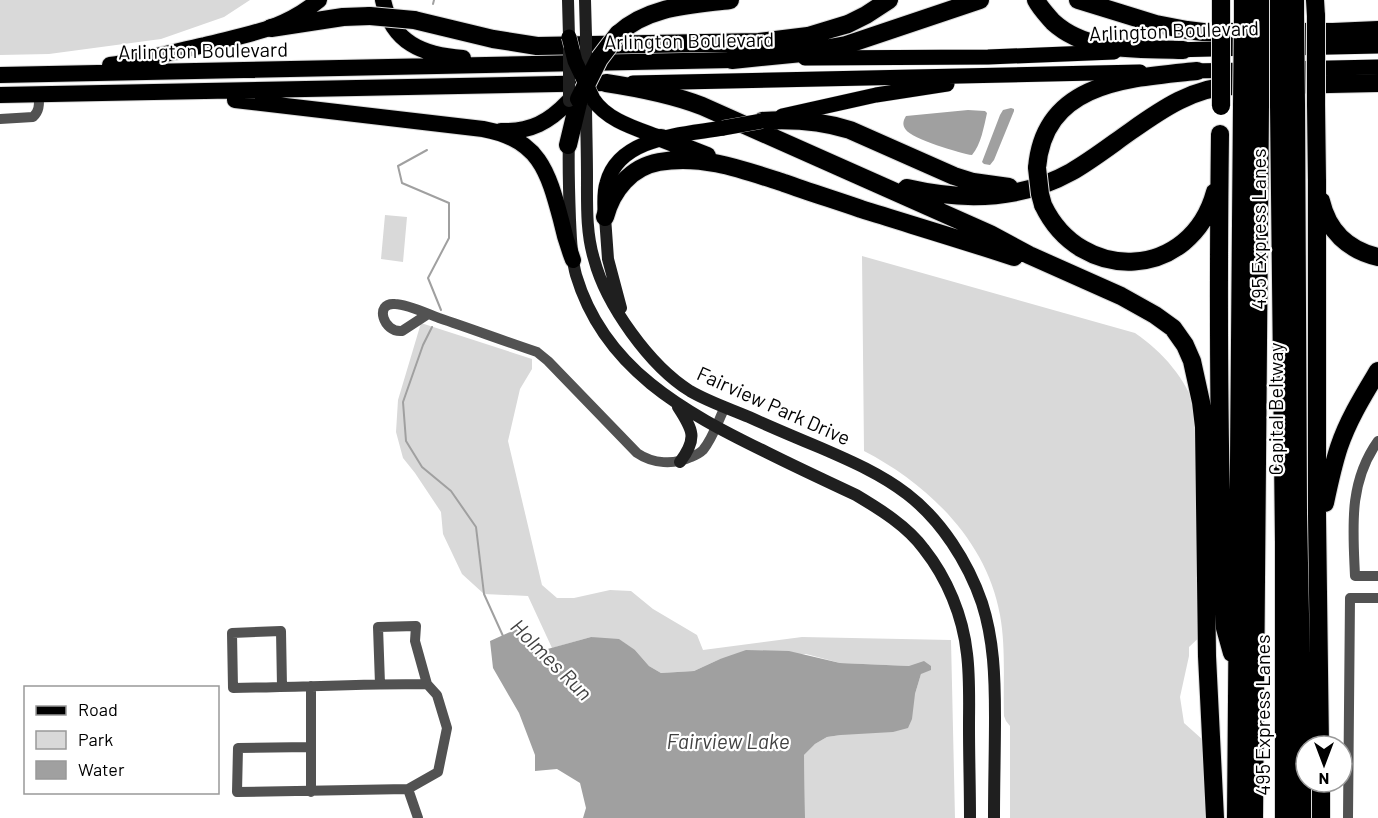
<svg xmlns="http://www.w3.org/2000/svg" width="1378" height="818" font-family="Barlow,sans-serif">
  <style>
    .green { fill: #d9d9d9 }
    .water { fill: #a0a0a0 }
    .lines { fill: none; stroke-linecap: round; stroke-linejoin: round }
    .stream { stroke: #a0a0a0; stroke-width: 2 }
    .primary-casing { stroke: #dbdbdb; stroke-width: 16 }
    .trunk-casing { stroke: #dbdbdb; stroke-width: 18 }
    .motorway-casing { stroke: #dbdbdb; stroke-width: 20 }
    .minor { stroke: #525252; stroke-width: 10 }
    .secondary { stroke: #1f1f1f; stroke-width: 12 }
    .primary { stroke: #000; stroke-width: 15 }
    .trunk { stroke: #000; stroke-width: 16 }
    .motorway { stroke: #000; stroke-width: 18 }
    .primary-bridge-casing { stroke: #dbdbdb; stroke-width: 16; stroke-linecap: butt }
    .motorway-bridge-casing { stroke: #dbdbdb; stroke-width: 20; stroke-linecap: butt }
    .secondary-bridge { stroke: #1f1f1f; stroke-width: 12 }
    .primary-bridge { stroke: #000; stroke-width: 15 }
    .motorway-bridge { stroke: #000; stroke-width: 18 }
    .labels { text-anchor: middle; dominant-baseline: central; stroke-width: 4.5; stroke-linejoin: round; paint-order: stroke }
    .street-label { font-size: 20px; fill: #000; stroke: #fff }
    .water-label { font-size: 21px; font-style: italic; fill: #414141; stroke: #fff }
  </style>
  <rect width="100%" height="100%" fill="#fff"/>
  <path class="green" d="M 0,0 L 250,0 L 224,17 L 161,39 L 49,54 L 0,55 Z
    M 385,215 L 407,217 L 403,262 L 381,259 Z
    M 862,256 L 1135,333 C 1164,353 1185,378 1197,411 L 1205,632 L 1189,647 L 1189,656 L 1180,697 L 1184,723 L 1203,740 L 1206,757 L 1206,818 L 1010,818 L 1010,726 L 1006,721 L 1004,716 C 1003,683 1006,648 1000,615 C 987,541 928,484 864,451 Z
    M 421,323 L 532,359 L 532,369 L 520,389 L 508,441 L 542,585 L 557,598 L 574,598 L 610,590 L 631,591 L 653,609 L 697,635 L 703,650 L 802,637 L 951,640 L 955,818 L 805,818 L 804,755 L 815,744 L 827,737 L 841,735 L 915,694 L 921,674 L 909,666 L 840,663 L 806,654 L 720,659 L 694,671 L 661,673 L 649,666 L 635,650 L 591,637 L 552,648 L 528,596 L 484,594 L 462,574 L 443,534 L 441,512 L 415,473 L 403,458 L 396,432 L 398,400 Z"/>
  <path class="water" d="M 1011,108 L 1014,109 L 1014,111 L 994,160 L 990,165 L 984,164 L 982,162 L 1000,115 L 1003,110 Z
    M 968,110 L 985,111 L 987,113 C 984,126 981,145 972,155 C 961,154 911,138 906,130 C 902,125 903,121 906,116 Z
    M 519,628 L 527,641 L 544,650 L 591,637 L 619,639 L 635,650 L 649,666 L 661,673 L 694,671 L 720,659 L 746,650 L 789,651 L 840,663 L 909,666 L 924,661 L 931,666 L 931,670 L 921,674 L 915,694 L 912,719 L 908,728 L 893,732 L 841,735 L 827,737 L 815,744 L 804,755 L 805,818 L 583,818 L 586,808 L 580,783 L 557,769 L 535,771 L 535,755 L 519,713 L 493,668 L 490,641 Z"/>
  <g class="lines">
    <path class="stream" d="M 433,4 L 434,0
      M 427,150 L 398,166 L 402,183 L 449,203 L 449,238 L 428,278 L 441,310
      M 432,327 L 423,345 L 403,402 L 406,441 L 422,467 L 451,491 L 476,527 L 484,594 L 503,636"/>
    <defs>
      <path id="primary" d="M 1285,48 L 1378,46
        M 1171,50 L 1252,48
        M 805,58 L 988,57 L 1114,52
        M 1284,69 L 1378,67
        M 1188,71 L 1254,70
        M 633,83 L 1140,72
        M 593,99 C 607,121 638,129 661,138
        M 782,116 L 876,95 L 947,84
        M 605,211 C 605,202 604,192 607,183 C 619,136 684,135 723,128"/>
      <path id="trunk" d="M 383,0 C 392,43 423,55 463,58
        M 110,65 C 142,60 173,52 205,45 C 248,34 283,30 319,0
        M 0,75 L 732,60
        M 0,95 L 606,83
        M 235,100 L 483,129 C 539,139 548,171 561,220 C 564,234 568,247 573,260
        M 501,131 C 531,132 549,122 569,101"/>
      <path id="motorway" d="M 1036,0 C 1040,8 1047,15 1053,22 C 1088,54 1139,48 1183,50
        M 1078,0 L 1156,24 L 1187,30 L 1203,32 L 1333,32 L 1378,30
        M 1221,0 L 1221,17
        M 1243,0 L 1243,17
        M 1279,0 L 1279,16
        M 1295,0 L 1295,16
        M 1315,0 L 1316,16
        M 1260,17 L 1260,0
        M 414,20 L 493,39 L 537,46 L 759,42 L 808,36 L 831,29 L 848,24 L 866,15 L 889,0
        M 271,28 L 343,17 L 370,16
        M 618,34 C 648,6 691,5 730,0
        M 732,60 L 802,53 L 846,45 L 980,0
        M 606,83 C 639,88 671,94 702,106 L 990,234 L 1029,255 L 1121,296 L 1155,315 L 1173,328 L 1185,345 L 1192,361 L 1201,402 L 1204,427 L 1207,656 L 1215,818
        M 1296,104 L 1298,513 L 1302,715 L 1302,818
        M 1316,104 L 1317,181 L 1317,516 L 1320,746
        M 1279,105 L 1284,543 L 1284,818
        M 762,121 C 793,119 821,121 850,130 L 954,176 L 973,182 L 1009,187
        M 1220,134 C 1218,299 1218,463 1225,628 L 1232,653
        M 661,138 L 707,156
        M 568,145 L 579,99
        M 1037,168 C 1044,81 1130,78 1197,71
        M 907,188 C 963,201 1019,201 1071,172 C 1092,160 1111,145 1131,131 C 1162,109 1194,87 1233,86 L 1378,83
        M 1321,201 C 1328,231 1348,250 1378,257
        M 1043,205 C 1081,285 1191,280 1215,192
        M 605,217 C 612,190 631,167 659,162 C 702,154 744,170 784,183 C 809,192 835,200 861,209 C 912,225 963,240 1014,257
        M 1325,503 C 1329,484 1333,465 1339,447 C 1348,420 1363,396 1378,371
        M 1321,782 L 1321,818
        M 1236,818 L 1242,105
        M 1254,818 L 1260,105"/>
    </defs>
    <use href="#primary" class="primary-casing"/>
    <use href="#trunk" class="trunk-casing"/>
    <use href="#motorway" class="motorway-casing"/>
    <path class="minor" d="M 0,119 L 33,117 C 40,111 39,103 39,95
      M 428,314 L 402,331 C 383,333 374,302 395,304 C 407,304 428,314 439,318 C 472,329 504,341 537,352 L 548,361 L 637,453 C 653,464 674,465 691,457 C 696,455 700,453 703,450 C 713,438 718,421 725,407
      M 1378,441 C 1348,483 1353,528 1355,576 L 1378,576
      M 380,684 L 378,627 L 416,626 L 415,641 L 427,684 L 437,695 L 447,728 L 438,772 L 408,789
      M 311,686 L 311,792
      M 282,687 L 281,631 L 232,633 L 233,688 C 298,687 363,684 427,684
      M 311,747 L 238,748 L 237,792 L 408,789 L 418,818
      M 1348,818 L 1350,598 L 1378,598"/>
    <path class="secondary" d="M 568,0 L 569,37
      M 585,0 L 586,36
      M 586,99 C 586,125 587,151 587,177 C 587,205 586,233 594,259 C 606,305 650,366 690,391 C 709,402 730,409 749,417 C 773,428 797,438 821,448 C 851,461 881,474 907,494 C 941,520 968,562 982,603 C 994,640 995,678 995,717 C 995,750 994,784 994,818
      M 569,138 C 568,166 569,193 570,220 C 571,238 571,257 576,275 C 604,369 684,412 766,452 C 796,467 826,481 856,495 C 881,510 907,526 924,549 C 947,578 963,616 967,654 C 970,678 969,702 969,727 C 969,757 970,788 970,818
      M 605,217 L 608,259 L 621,308
      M 678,407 C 693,430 698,438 680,462"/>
    <use href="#primary" class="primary"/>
    <use href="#trunk" class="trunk"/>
    <use href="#motorway" class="motorway"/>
    <defs>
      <path id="primary-bridge" d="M 569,37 L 575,61 L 593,99
        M 723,128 L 762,121"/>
      <path id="motorway-bridge" d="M 370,16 L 414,20
        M 1279,16 L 1279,105
        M 1295,16 L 1296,104
        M 1316,16 L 1316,104
        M 1221,17 L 1221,106
        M 1260,17 L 1260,105
        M 579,99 L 599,59 L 618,34
        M 1242,105 L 1243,17
        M 1037,168 L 1040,194 L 1043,205"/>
    </defs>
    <use href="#primary-bridge" class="primary-bridge-casing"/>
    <use href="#motorway-bridge" class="motorway-bridge-casing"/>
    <path class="secondary-bridge" d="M 569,50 L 569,101
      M 586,80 L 586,36"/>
    <use href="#primary-bridge" class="primary-bridge"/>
    <use href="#motorway-bridge" class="motorway-bridge"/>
  </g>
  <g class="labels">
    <g class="street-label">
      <text transform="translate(1174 30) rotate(-2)">Arlington Boulevard</text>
      <text transform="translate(689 40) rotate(-1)">Arlington Boulevard</text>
      <text transform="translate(203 50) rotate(-1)">Arlington Boulevard</text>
      <text transform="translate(1258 229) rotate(-90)">495 Express Lanes</text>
      <text transform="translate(774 405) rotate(24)">Fairview Park Drive</text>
      <text transform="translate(1275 409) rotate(-90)">Capital Beltway</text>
      <text transform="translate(1262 715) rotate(-90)">495 Express Lanes</text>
    </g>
    <g class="water-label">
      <text transform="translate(552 659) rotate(45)">Holmes Run</text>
      <text x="728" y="740">Fairview Lake</text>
    </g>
  </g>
  <rect x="24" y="686" width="195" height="108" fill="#ffffff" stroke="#999999" stroke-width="1.5"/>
  <rect x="36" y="706" width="30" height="9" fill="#000000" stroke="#999999" stroke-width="1.5"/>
  <text x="78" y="716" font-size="18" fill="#000000">Road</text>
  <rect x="36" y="731" width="30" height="18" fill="#d9d9d9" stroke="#999999" stroke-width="1.5"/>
  <text x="78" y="746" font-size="18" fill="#000000">Park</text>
  <rect x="36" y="761" width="30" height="18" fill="#a0a0a0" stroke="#999999" stroke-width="1.5"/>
  <text x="78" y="776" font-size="18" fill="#000000">Water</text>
  <g transform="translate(1324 764) rotate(180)"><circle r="28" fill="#ffffff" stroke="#999999" stroke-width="1.5"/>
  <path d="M0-4.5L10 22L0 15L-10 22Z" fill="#000000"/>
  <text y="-9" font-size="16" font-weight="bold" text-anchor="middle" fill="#000000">N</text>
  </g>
</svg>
